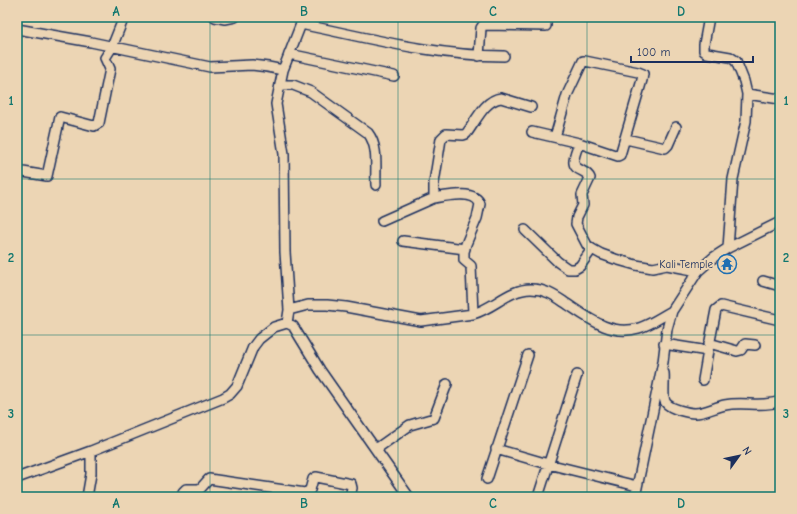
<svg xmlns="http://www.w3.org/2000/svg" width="797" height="514" font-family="'Comic Neue',sans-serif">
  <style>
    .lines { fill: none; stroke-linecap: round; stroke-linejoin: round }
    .minor-casing { stroke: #1b2f5e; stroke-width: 12 }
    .minor { stroke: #ecd5b4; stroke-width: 9 }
    .grid { fill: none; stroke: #0f766e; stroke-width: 1; stroke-opacity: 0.55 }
    .labels { text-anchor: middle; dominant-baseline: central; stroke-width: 4; stroke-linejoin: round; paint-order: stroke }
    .poi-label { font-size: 11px; fill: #1b2f5e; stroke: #ecd5b4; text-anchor: end }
    .neatline { fill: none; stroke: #0f766e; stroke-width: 1.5 }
    .grid-label { font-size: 13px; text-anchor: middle; font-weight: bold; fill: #0f766e }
  </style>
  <rect width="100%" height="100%" fill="#ecd5b4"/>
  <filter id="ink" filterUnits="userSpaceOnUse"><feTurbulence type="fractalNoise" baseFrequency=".025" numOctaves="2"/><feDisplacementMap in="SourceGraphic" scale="8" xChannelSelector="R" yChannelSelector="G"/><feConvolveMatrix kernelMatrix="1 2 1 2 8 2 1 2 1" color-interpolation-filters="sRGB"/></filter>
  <g filter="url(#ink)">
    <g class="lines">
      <defs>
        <path id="minor" d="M 215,17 L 225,19 L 235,17
          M 709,17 L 704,44 L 704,51 L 707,53 L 730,57 L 736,61 L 744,81 L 747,94 L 746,121 L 733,179 L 728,248
          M 301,24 C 368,38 435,56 504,56
          M 17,29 L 91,42 L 210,67 L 252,65 L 268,67 L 283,70
          M 289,54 L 394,76
          M 479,56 L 481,28 L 483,25 L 546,26 L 546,17
          M 280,85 L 293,85 L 311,92 L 368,133 C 379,147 375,168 376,185
          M 747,94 L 780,99
          M 531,107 L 501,98 C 484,100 475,123 466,134 L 463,135 L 446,134 L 441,139 L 434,183 L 434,198 C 446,196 475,189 480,204 L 477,218 L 466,244 L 464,252 L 464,260 L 471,266 L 473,314 C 494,308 509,289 531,289 C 544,289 554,295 564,302 C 587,317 610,337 639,328 C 650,325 661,317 672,311
          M 532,132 L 579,143 L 618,156 L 620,155 L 642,80 L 643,74 L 638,72 L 585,61 L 583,61 L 567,95 L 555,137
          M 626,139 L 665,148 L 668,145 L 676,127
          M 579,143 C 577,149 573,157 574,163 C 575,171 587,170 590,178 L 582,195 L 583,205 L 577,217 L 576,224 L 587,245 L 592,249 L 601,254 L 615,259 L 636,265 L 653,268 L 667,265 L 698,271
          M 17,171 L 47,176 L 60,117 L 94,126 L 99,123 L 110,69 L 105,58 L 112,47 L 124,17
          M 382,221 L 434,198
          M 525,230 L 558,262 L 568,269 L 575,269 L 580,266 L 592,249
          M 403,241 L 465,249
          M 763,281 L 780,286
          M 289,310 L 308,305 L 327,305 L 346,307 L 421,321 L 473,314
          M 287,323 L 289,310 L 285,252 L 284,154 L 276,104 L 283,70 L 301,24 L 299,17
          M 709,343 L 737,351 L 741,350 L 745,344 L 755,345
          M 664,344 L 708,351 L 716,310 L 721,306 L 780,320
          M 664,373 C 665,381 662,398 666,403 C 671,409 688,413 695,413 C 705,413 715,407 725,405 C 743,401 763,408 780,401
          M 703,380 L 708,351
          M 376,449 L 410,425 L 434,418 L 447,384
          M 496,449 L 548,464 L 637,486
          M 17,478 L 91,451 L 223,398 L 230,394 L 237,386 L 253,347 L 259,339 L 274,327 L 287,323 L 293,326 L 320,370 L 409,497
          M 487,479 L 528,355
          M 87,497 L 91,474 L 91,451
          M 183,497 L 183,492 L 186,489 L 200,489 L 209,479 L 305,493 L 310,490 L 313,479 L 316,477 L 351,484 L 352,488 L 350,497
          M 538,497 L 577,375
          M 635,497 L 663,362 L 667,329 L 672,311 L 698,271 L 714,257 L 728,248 L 780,222"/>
      </defs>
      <use href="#minor" class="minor-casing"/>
      <use href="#minor" class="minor"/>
    </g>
  </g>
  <path class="grid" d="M 210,17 L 210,497M 398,17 L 398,497M 587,17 L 587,497M 17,179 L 780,179M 17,335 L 780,335"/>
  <defs>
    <symbol id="temple-ring" viewBox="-11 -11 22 22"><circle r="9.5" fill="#ecd5b4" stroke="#1f6fb2" stroke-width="1.5"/><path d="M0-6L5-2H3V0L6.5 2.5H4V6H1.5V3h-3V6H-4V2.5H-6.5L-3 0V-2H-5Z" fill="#1f6fb2"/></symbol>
  </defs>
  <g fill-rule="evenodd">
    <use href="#temple-ring" x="716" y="253" width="22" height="22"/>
  </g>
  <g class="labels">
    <g class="poi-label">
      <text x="713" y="264">Kali Temple</text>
    </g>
  </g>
  <rect width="797" height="514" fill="none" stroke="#ecd5b4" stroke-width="44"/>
  <g transform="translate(739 456) rotate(57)" stroke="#ecd5b4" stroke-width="3" paint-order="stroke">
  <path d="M0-3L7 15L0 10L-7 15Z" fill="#1b2f5e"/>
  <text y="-6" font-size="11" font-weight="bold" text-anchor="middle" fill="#1b2f5e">N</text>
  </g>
  <path d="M631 56v6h122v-6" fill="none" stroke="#1b2f5e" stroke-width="2"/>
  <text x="637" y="56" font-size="12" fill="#1b2f5e" stroke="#ecd5b4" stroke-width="3" paint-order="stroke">100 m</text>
  <rect x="22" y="22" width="753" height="470" class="neatline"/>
  <g class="grid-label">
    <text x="116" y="16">A</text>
    <text x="304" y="16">B</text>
    <text x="493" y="16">C</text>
    <text x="681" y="16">D</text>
    <text x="11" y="105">1</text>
    <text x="786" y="105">1</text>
    <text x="11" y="262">2</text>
    <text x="786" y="262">2</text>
    <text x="11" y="418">3</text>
    <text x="786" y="418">3</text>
    <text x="116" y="508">A</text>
    <text x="304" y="508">B</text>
    <text x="493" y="508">C</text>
    <text x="681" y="508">D</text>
  </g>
</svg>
